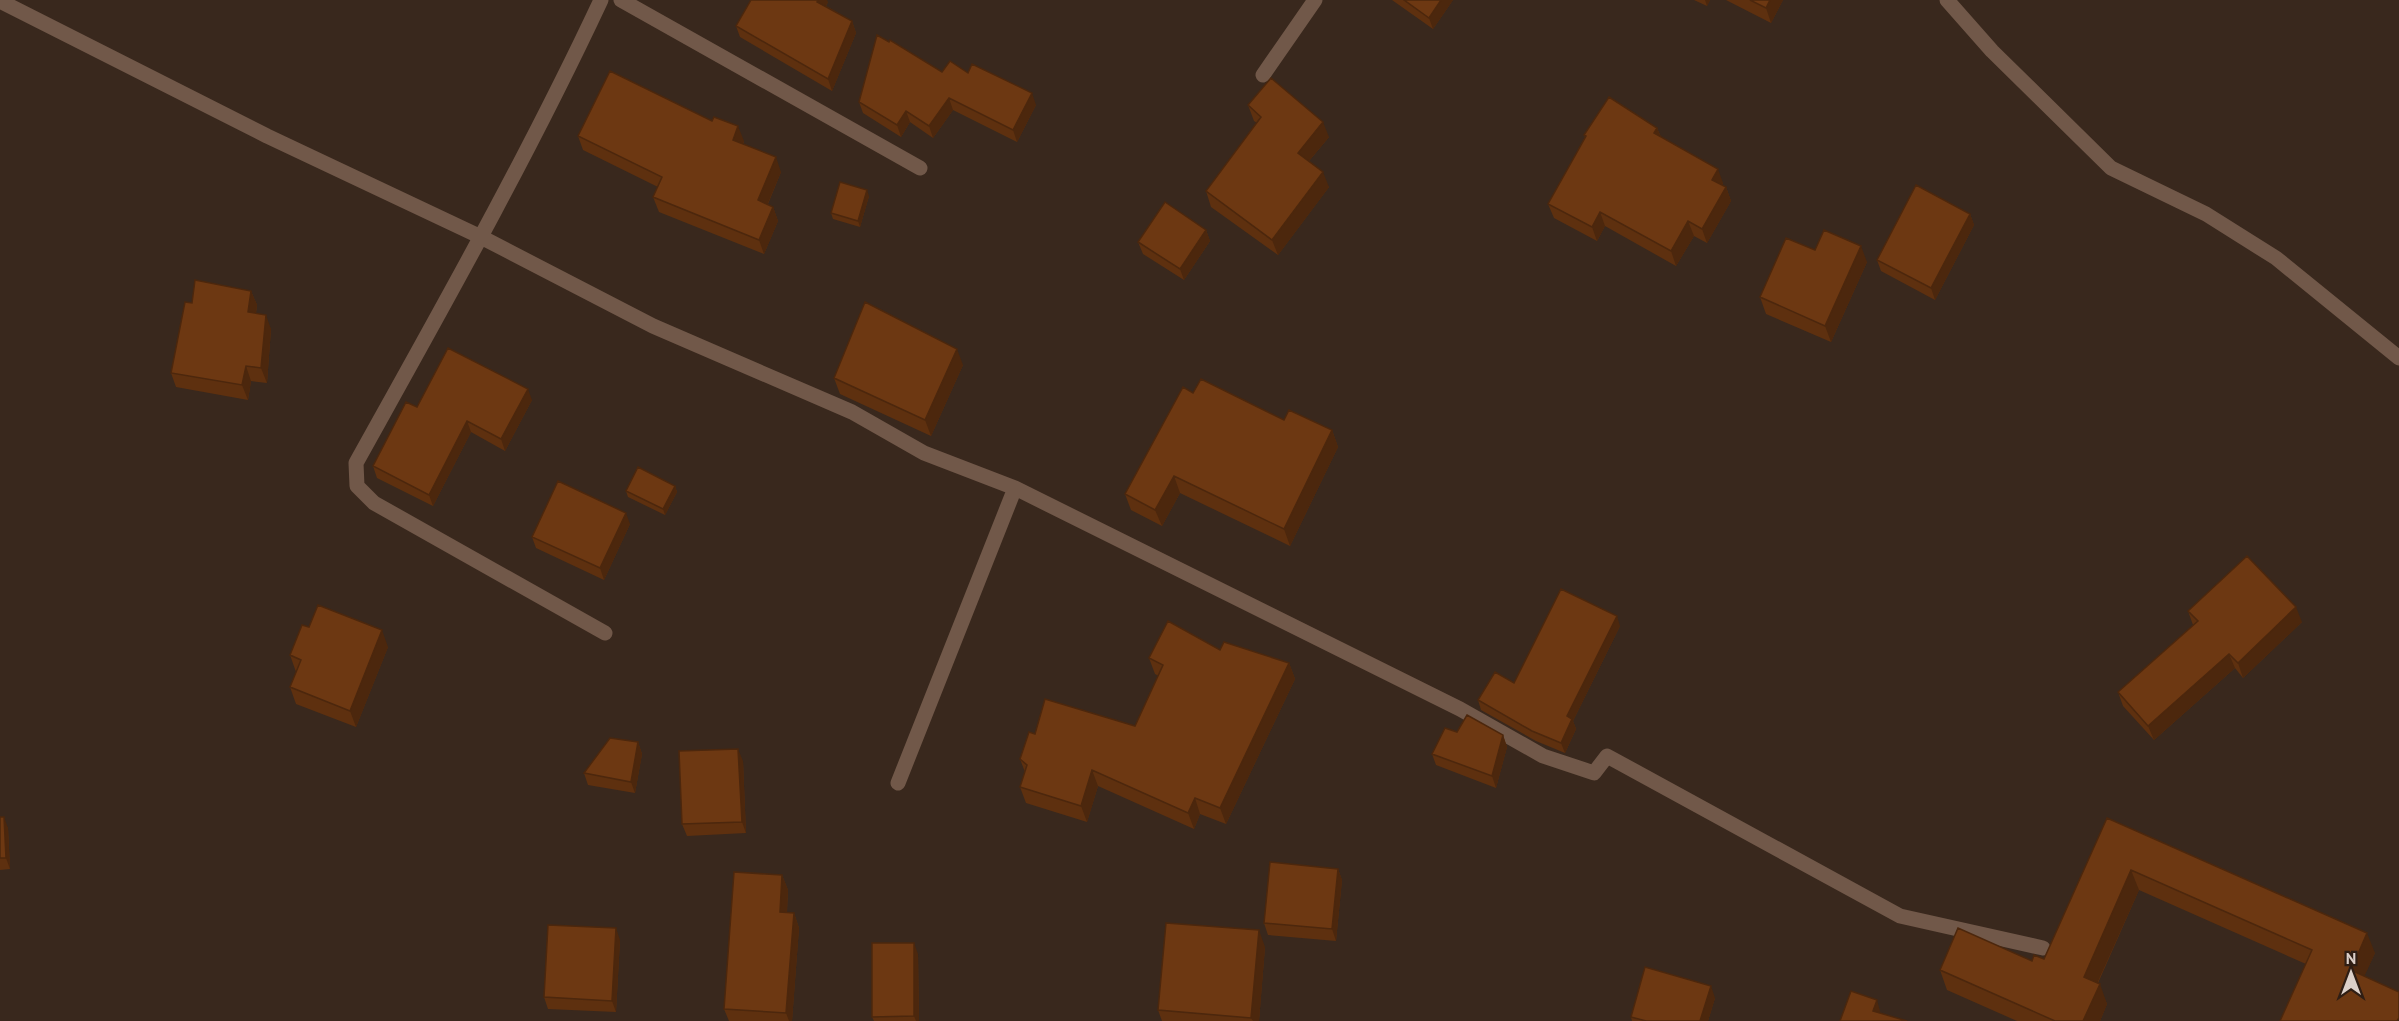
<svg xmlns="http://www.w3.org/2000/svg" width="2399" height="1021" font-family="'PT Sans',sans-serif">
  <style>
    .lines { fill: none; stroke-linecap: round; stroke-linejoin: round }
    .street { stroke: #715849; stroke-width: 15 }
    .wall { fill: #5e300f }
    .shaded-wall { fill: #4c270d }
    .building { fill: #6d3812; stroke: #4c270d; stroke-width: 1.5 }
  </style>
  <rect width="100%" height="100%" fill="#39281d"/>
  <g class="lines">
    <path class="street" d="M 601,0 C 527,158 441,310 356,463 L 357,486 L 374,503 L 605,633
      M 621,0 L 920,168
      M 1947,0 L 1992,51 L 2111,168 L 2206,214 L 2276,258 L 2399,358
      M 0,1 L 267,136 L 481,237 L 653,326 L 852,412 L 924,453 L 1015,488 L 1460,709 L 1543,756 L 1594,773 L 1607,756 L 1900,916 L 2043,948
      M 1263,75 L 1315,0
      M 898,783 L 1015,488"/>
  </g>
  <path class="wall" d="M 1392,0 L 1453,0 L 1433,29 Z
    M 1694,0 L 1710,0 L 1707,6 Z
    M 1726,0 L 1783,0 L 1771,23 Z
    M 828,2 L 826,6 L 852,21 L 856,33 L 832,91 L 740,37 L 736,26 Z
    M 942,72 L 968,73 L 1036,105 L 1017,142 L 953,110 L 933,138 L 910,122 L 901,137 L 863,113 L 859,102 Z
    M 1248,105 L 1329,137 L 1309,161 L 1329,187 L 1278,255 L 1211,207 L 1206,191 L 1257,123 L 1254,121 Z
    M 1657,128 L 1661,137 L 1723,183 L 1722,185 L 1726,187 L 1731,201 L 1707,243 L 1694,236 L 1676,266 L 1605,226 L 1597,241 L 1554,218 L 1548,204 L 1585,137 L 1584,135 Z
    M 578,136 L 744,141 L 743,144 L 781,172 L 768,204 L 773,207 L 778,221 L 764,254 L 659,212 L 653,197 L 658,187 L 583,150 Z
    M 869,196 L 860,227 L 833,219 L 831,213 Z
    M 1970,214 L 1974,225 L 1935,300 L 1881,271 L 1877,260 Z
    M 1206,230 L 1210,241 L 1184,280 L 1143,254 L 1138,242 Z
    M 1815,250 L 1867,262 L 1831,342 L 1766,314 L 1760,297 Z
    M 251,291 L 257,305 L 256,313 L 271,329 L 267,383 L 251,381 L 248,400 L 176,387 L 171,373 L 192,303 Z
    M 963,365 L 931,436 L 840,394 L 834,378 Z
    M 1193,393 L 1284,420 L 1332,430 L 1338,447 L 1290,546 L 1180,493 L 1162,526 L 1131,510 L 1125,494 Z
    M 532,400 L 505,451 L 471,432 L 433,506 L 377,478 L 373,466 L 417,407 Z
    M 675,486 L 677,492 L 665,515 L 628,497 L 626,491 Z
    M 630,524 L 604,580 L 536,548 L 532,537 Z
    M 2188,611 L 2302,622 L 2243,678 L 2235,668 L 2154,740 L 2123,706 L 2118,692 L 2193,625 Z
    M 1620,626 L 1573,721 L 1576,729 L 1565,753 L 1536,741 L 1481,710 L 1478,700 L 1514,683 Z
    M 388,647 L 356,727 L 296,704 L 290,687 L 296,672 L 290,655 Z
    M 1220,650 L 1289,663 L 1295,679 L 1226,824 L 1200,814 L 1194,829 L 1098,786 L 1087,822 L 1026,803 L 1020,787 L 1025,772 L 1020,759 L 1035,734 L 1135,726 L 1159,676 L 1155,674 L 1149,658 Z
    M 1457,732 L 1503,735 L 1507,747 L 1496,788 L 1436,765 L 1432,754 Z
    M 638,742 L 642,754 L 635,793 L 588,785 L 584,773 Z
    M 743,761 L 746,833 L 687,836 L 682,824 Z
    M 0,817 L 8,828 L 10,869 L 0,870 Z
    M 2107,818 L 2375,953 L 2364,976 L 2306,964 L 2139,890 L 2098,983 L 2107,1004 L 2100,1021 L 2017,1021 L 1947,990 L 1940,970 L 2044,959 Z
    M 1338,869 L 1342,880 L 1336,941 L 1268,935 L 1264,923 Z
    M 782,875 L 788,890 L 787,912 L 794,913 L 799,928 L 792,1021 L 729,1021 L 724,1009 Z
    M 620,940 L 616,1012 L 548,1009 L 544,997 Z
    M 1265,947 L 1259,1021 L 1162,1021 L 1158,1010 Z
    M 918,954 L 919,1021 L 874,1021 L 872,1017 Z
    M 1715,998 L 1708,1021 L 1632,1021 L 1631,1017 Z"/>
  <path class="shaded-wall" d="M 818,0 L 827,0 L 828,2 L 822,13 L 817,2 Z
    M 1441,0 L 1453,0 L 1433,29 L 1429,18 Z
    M 1705,0 L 1710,0 L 1707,6 Z
    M 1770,0 L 1783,0 L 1771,23 L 1766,8 Z
    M 852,21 L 856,33 L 832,91 L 828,79 Z
    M 1032,93 L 1036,105 L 1017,142 L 1013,130 Z
    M 949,98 L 953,110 L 933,138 L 929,126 Z
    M 906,111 L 910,122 L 901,137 L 897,125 Z
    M 1323,122 L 1329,137 L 1303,168 L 1298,153 Z
    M 738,126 L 744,141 L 738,155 L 733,140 Z
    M 1657,128 L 1663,142 L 1654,133 Z
    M 776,157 L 781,172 L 763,215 L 758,200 Z
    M 1718,169 L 1723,183 L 1718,194 L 1712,180 Z
    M 1323,172 L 1329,187 L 1278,255 L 1272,240 Z
    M 1726,187 L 1731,201 L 1707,243 L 1702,229 Z
    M 867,190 L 869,196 L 860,227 L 858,221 Z
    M 773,207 L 778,221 L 764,254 L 759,240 Z
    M 1600,212 L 1605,226 L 1597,241 L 1592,227 Z
    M 1970,214 L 1974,225 L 1935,300 L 1931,288 Z
    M 1688,221 L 1694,236 L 1676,266 L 1671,251 Z
    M 1206,230 L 1210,241 L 1184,280 L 1180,269 Z
    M 1861,246 L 1867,262 L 1831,342 L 1825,326 Z
    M 251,291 L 257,305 L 254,327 L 248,312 Z
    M 266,315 L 271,329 L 267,383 L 261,368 Z
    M 957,349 L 963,365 L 931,436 L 925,420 Z
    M 246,366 L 251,381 L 248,400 L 242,385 Z
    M 528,389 L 532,400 L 505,451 L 501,439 Z
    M 467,421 L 471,432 L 433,506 L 429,495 Z
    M 1332,430 L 1338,447 L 1290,546 L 1284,529 Z
    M 1174,476 L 1180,493 L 1162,526 L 1155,510 Z
    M 675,486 L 677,492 L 665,515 L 663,509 Z
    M 626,513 L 630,524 L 604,580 L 600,568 Z
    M 2296,607 L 2302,622 L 2243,678 L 2238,663 Z
    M 1617,616 L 1620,626 L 1573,721 L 1576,729 L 1565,753 L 1561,743 L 1567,716 Z
    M 382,630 L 388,647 L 356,727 L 350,711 Z
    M 2229,654 L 2235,668 L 2154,740 L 2148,726 Z
    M 1289,663 L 1295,679 L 1226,824 L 1220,808 Z
    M 1503,735 L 1507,747 L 1496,788 L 1492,776 Z
    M 638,742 L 642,754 L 635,793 L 631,782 Z
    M 738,749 L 743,761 L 746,833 L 742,822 Z
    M 1092,770 L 1098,786 L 1087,822 L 1081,806 Z
    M 1195,798 L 1200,814 L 1194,829 L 1188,813 Z
    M 4,817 L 8,828 L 10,869 L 6,858 Z
    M 1338,869 L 1342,880 L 1336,941 L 1332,929 Z
    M 2131,870 L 2139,890 L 2091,997 L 2084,977 Z
    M 782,875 L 788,890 L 786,927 L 780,912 Z
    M 794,913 L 799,928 L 792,1021 L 789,1021 L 786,1013 Z
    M 616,928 L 620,940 L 616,1012 L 612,1001 Z
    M 1259,930 L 1265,947 L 1259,1021 L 1253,1021 L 1251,1018 Z
    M 2367,933 L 2375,953 L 2358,990 L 2351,970 Z
    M 914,943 L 918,954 L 919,1021 L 916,1021 L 914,1016 Z
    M 2100,984 L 2107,1004 L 2100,1021 L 2083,1021 Z
    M 1711,986 L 1715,998 L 1708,1021 L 1700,1021 Z
    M 1877,1000 L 1880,1011 L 1877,1021 L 1873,1011 Z"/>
  <path class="building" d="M 751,0 L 818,0 L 817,2 L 852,21 L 828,79 L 736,26 Z
    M 1404,0 L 1441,0 L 1429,18 Z
    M 1750,0 L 1770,0 L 1766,8 Z
    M 877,35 L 889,42 L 890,40 L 942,72 L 950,61 L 968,73 L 972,64 L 1032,93 L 1013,130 L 949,98 L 929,126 L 906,111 L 897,125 L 859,102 Z
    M 610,71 L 712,121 L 714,117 L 738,126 L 733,140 L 776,157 L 758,200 L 773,207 L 759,240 L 653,197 L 662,177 L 578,136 Z
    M 1271,78 L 1323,122 L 1298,153 L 1323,172 L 1272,240 L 1206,191 L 1261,117 L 1248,105 Z
    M 1609,97 L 1657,128 L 1654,133 L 1718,169 L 1712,180 L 1726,187 L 1702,229 L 1688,221 L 1671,251 L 1600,212 L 1592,227 L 1548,204 L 1586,136 L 1584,135 Z
    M 840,182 L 867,190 L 858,221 L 831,213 Z
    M 1916,185 L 1970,214 L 1931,288 L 1877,260 Z
    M 1165,202 L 1206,230 L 1180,269 L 1138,242 Z
    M 1824,230 L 1861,246 L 1825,326 L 1760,297 L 1786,238 L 1815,250 Z
    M 195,280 L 251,291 L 248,312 L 266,315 L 261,368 L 246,366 L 242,385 L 171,373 L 185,302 L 192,303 Z
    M 865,302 L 957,349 L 925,420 L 834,378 Z
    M 448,348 L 528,389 L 501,439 L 467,421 L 429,495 L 373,466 L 406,402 L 417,407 Z
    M 1201,379 L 1284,420 L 1289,410 L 1332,430 L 1284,529 L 1174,476 L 1155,510 L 1125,494 L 1183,387 L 1193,393 Z
    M 638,467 L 675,486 L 663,509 L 626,491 Z
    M 558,481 L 626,513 L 600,568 L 532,537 Z
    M 2247,556 L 2296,607 L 2238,663 L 2229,654 L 2148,726 L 2118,692 L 2198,621 L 2188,611 Z
    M 1561,589 L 1617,616 L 1567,716 L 1572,719 L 1561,743 L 1532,731 L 1478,700 L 1495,672 L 1514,683 Z
    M 318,605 L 382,630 L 350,711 L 290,687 L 301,660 L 290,655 L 302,625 L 309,627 Z
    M 1168,621 L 1220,650 L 1224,642 L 1289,663 L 1220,808 L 1195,798 L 1188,813 L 1092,770 L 1081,806 L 1020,787 L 1027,765 L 1020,759 L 1029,732 L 1035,734 L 1045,699 L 1135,726 L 1163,665 L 1149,658 Z
    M 1467,715 L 1503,735 L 1492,776 L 1432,754 L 1445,728 L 1457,732 Z
    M 610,738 L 638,742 L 631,782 L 584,773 Z
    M 738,749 L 742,822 L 682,824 L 679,751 Z
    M 0,817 L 4,817 L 6,858 L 0,858 Z
    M 2107,818 L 2367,933 L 2351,970 L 2399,992 L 2399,1018 L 2397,1021 L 2280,1021 L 2312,950 L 2131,870 L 2084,977 L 2100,984 L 2083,1021 L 2055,1021 L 1940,970 L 1958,928 L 2032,961 L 2034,955 L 2044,959 Z
    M 1270,862 L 1338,869 L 1332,929 L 1264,923 Z
    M 734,872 L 782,875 L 780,912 L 794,913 L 786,1013 L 724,1009 Z
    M 1166,923 L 1259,930 L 1251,1018 L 1158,1010 Z
    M 548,925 L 616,928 L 612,1001 L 544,997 Z
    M 872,943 L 914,943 L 914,1016 L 872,1017 Z
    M 1645,967 L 1711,986 L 1700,1021 L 1646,1021 L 1631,1017 Z
    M 1851,991 L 1877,1000 L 1873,1011 L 1907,1021 L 1840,1021 Z"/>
  <g transform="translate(2351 973)" stroke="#2f1e14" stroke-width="4.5" paint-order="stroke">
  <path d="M0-4.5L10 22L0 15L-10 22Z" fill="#dcd0c9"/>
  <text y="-9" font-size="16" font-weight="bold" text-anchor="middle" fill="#dcd0c9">N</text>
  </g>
</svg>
